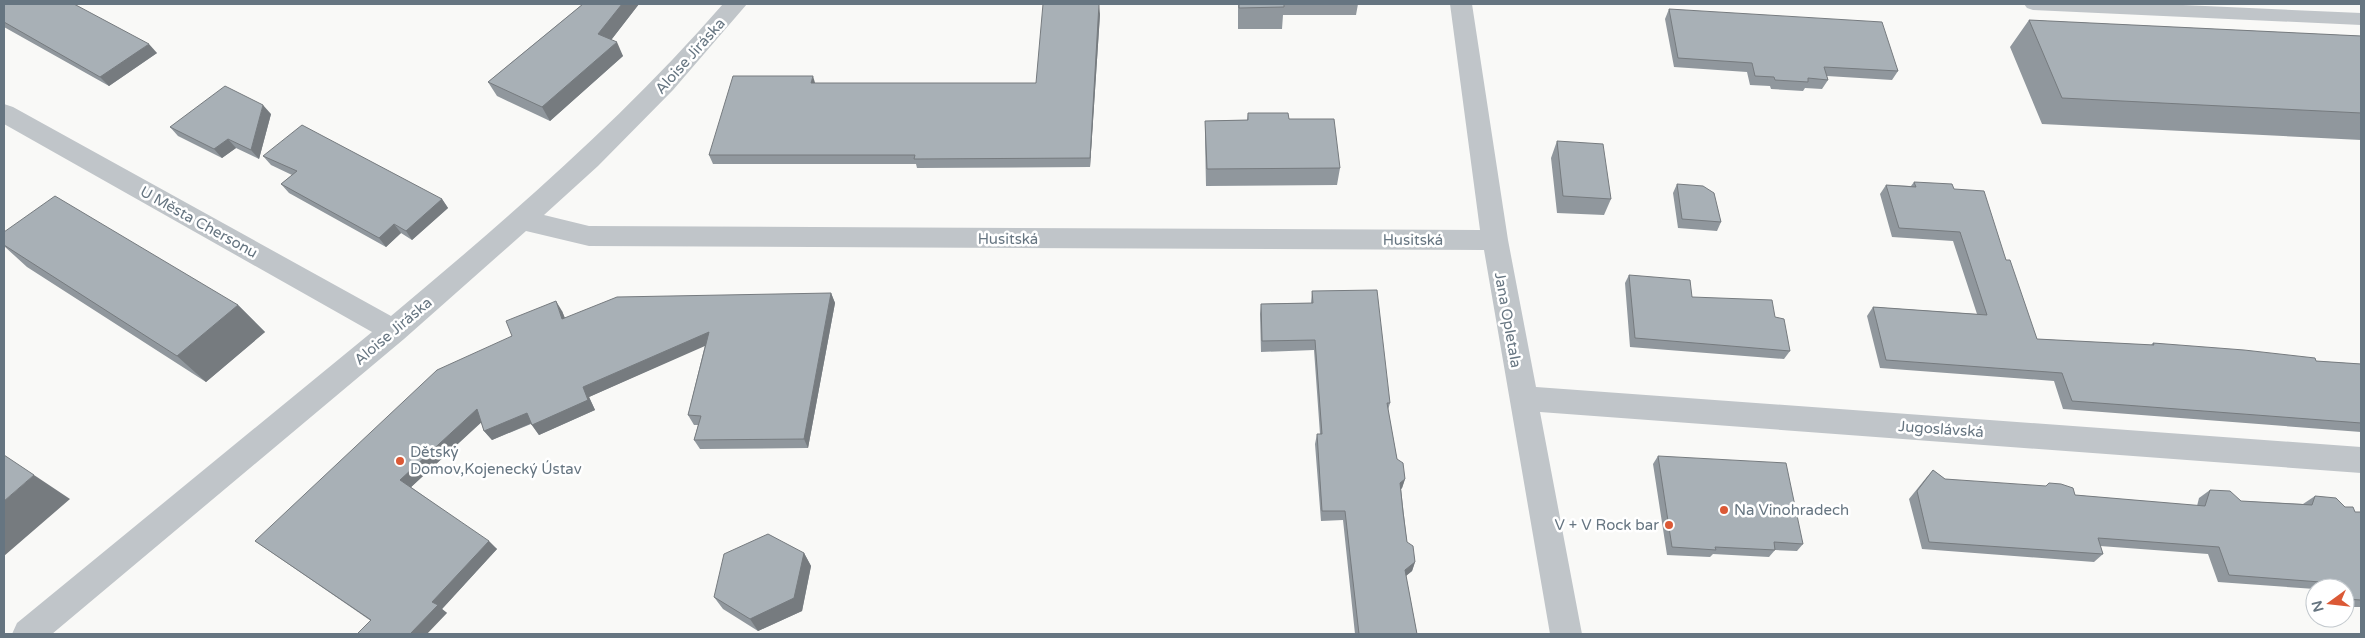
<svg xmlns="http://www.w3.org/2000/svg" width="2365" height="638" font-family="'Varela Round',sans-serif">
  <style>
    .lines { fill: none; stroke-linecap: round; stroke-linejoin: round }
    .service { fill: #c0c5c9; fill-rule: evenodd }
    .minor { fill: #c0c5c9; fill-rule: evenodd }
    .wall { fill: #90979d }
    .shaded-wall { fill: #767b7f }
    .building { fill: #a8b0b6; stroke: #767b7f }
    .poi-dot { fill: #db5936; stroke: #fff; stroke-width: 2 }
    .labels { text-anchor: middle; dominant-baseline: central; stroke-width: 5; stroke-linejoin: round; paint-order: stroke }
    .street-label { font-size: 15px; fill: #667581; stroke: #fff }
    .poi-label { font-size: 15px; fill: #667581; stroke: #fff; text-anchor: start }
  </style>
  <rect width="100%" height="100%" fill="#f9f9f7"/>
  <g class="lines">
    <path class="service" d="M 2024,4 L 2161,4 L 2361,13 L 2361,25 L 2033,10 L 2027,8 Z"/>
    <path class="minor" d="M 723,4 L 747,4 L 673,90 L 598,166 L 544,215 L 589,226 L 1480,230 L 1450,4 L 1472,4 L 1508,240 L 1536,387 L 2361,447 L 2361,473 L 1540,412 L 1582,634 L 1550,634 L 1484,250 L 589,246 L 526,231 L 404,339 L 52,634 L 12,634 L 17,623 L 372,332 L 4,124 L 4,104 L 13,107 L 391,316 C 508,218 623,119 723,4 Z"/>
  </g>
  <path class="wall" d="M 4,4 L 157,53 L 109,86 L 4,27 Z
    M 583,4 L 639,4 L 611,40 L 623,56 L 550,121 L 497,96 L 488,82 Z
    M 1238,4 L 1358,4 L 1356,15 L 1283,15 L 1282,29 L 1238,29 Z
    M 1669,9 L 1898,71 L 1892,80 L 1827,76 L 1828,80 L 1822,89 L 1805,88 L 1803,91 L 1771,89 L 1770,86 L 1750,85 L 1747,72 L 1674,67 L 1665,19 Z
    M 1100,14 L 1090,167 L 917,168 L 916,164 L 713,164 L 709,155 L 815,83 L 1036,83 Z
    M 2029,20 L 2361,36 L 2361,140 L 2042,124 L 2010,47 Z
    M 1248,113 L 1289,119 L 1340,168 L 1337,185 L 1206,186 L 1205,138 L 1205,121 L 1247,120 Z
    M 271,114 L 259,159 L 236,148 L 222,158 L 178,136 L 170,127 Z
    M 1557,141 L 1611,199 L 1604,215 L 1557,213 L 1551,158 Z
    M 263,156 L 442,199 L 448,208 L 412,240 L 401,233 L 386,247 L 289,193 L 281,184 L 292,175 L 271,165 Z
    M 1914,182 L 1954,189 L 2006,260 L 2037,339 L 2151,345 L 2153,343 L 2316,361 L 2361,364 L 2361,432 L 2063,409 L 2054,381 L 1880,368 L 1867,316 L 1873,307 L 1977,314 L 1953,241 L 1892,237 L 1880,194 L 1886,185 L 1911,186 Z
    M 1677,184 L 1721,222 L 1717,231 L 1678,228 L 1673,193 Z
    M 4,232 L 238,305 L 265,332 L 206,382 L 27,267 L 4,246 Z
    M 1629,275 L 1692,297 L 1790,351 L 1784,359 L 1630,347 L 1625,283 Z
    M 1312,291 L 1390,403 L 1388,410 L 1397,459 L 1405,479 L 1402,488 L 1401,489 L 1407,542 L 1415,562 L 1412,571 L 1406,576 L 1417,634 L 1355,634 L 1343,520 L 1321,521 L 1315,444 L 1317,434 L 1320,434 L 1314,350 L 1261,352 L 1260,314 L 1261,304 L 1311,303 Z
    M 831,293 L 835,303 L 808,448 L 700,449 L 694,440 L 698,425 L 694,425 L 688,415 L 705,345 L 589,397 L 595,410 L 539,435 L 531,424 L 492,440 L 484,431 L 481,422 L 411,487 L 497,549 L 442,609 L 447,613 L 371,621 L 255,541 L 512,336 L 562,311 L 565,318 Z
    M 1658,456 L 1803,544 L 1797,551 L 1775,550 L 1769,557 L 1713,554 L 1710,557 L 1667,555 L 1653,464 Z
    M 1933,470 L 1945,479 L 2075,495 L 2197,506 L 2199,498 L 2210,490 L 2241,501 L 2303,504 L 2315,496 L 2345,507 L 2355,512 L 2361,512 L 2361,607 L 2345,607 L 2345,588 L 2315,588 L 2315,589 L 2218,582 L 2208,554 L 2100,546 L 2103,554 L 2094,562 L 1922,549 L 1909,499 L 1926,478 Z
    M 804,553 L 811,566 L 802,611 L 758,631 L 723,609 L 714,597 Z"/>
  <path class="shaded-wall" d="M 622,4 L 639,4 L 605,48 L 598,34 Z
    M 1099,4 L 1100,14 L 1090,167 L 1090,158 Z
    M 617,42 L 623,56 L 550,121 L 542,107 Z
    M 149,44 L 157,53 L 109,86 L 100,77 Z
    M 813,76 L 816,86 L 811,83 Z
    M 263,105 L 271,114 L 259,159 L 251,150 Z
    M 228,139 L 236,148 L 222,158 L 214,149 Z
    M 442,199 L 448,208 L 412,240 L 406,231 Z
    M 394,224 L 401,233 L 386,247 L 379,238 Z
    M 831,293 L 835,303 L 808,448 L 804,439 Z
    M 556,301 L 562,311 L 569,329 L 562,319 Z
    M 238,305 L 265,332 L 206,382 L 177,356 Z
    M 709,332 L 714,342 L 589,397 L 595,410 L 539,435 L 532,425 L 583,387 Z
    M 477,409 L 485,419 L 409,489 L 400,480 Z
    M 527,413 L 534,422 L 492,440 L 484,431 Z
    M 34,475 L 70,499 L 4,556 L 4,501 Z
    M 1405,479 L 1402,488 L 1397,493 L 1400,483 Z
    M 489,541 L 497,549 L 442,609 L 447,613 L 427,634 L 410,634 L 432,602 Z
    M 804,553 L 811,566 L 802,611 L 758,631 L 750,619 Z
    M 1415,562 L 1412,571 L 1402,579 L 1405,570 Z"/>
  <path class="building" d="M 4,4 L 74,4 L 149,44 L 100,77 L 4,22 Z
    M 583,4 L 622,4 L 598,34 L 617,42 L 542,107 L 488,82 Z
    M 1043,4 L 1099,4 L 1090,158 L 914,159 L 915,155 L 709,155 L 733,76 L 813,76 L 811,83 L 1036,83 Z
    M 1239,4 L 1284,4 L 1284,7 L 1239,8 Z
    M 1669,9 L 1882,22 L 1898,71 L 1824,67 L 1828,80 L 1808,78 L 1808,82 L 1775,80 L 1774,77 L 1755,76 L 1752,63 L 1678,58 Z
    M 2029,20 L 2361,36 L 2361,113 L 2062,98 Z
    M 225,86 L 263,105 L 251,150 L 228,139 L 214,149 L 170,127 Z
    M 1248,113 L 1288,113 L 1289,119 L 1334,119 L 1340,168 L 1207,169 L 1205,121 L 1248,120 Z
    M 302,125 L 442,199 L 406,231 L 394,224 L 379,238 L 281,184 L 297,171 L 263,156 Z
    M 1557,141 L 1603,144 L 1611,199 L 1563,196 Z
    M 1914,182 L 1952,184 L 1954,189 L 1984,191 L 2006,260 L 2010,260 L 2037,339 L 2154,345 L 2153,343 L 2244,350 L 2315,358 L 2316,361 L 2361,364 L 2361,423 L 2072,401 L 2062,373 L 1886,360 L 1873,307 L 1987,315 L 1960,232 L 1899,228 L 1886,185 L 1916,187 Z
    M 1677,184 L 1703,186 L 1714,193 L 1721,222 L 1682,219 Z
    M 55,196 L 238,305 L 177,356 L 4,245 L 4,232 Z
    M 1629,275 L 1690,280 L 1692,297 L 1772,300 L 1775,317 L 1784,319 L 1790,351 L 1635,338 Z
    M 1377,290 L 1390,403 L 1387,403 L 1397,459 L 1403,463 L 1405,479 L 1400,483 L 1403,512 L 1407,542 L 1413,546 L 1415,562 L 1405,570 L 1417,634 L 1355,634 L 1359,634 L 1345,511 L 1322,511 L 1317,434 L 1322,434 L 1315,340 L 1262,341 L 1261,304 L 1313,303 L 1312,291 Z
    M 831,293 L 804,439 L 694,440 L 701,416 L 688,415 L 709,332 L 583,387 L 588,400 L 532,425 L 527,413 L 484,431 L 477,409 L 400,480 L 489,541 L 432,602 L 438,605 L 410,634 L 357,634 L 371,620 L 255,541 L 437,370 L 512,336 L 506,321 L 556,301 L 562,319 L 617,297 Z
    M 4,455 L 34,475 L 4,501 Z
    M 1658,456 L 1786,463 L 1803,544 L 1774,542 L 1775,550 L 1715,547 L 1716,550 L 1672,547 Z
    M 1933,470 L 1945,479 L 2046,486 L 2049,483 L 2061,484 L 2073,488 L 2075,495 L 2205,506 L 2210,490 L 2230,491 L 2241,501 L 2312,505 L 2315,496 L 2336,498 L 2345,507 L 2353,507 L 2355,512 L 2361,512 L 2361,600 L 2345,599 L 2345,588 L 2335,588 L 2333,583 L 2229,575 L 2219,547 L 2098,538 L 2103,554 L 1929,542 L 1917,491 Z
    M 768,534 L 804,553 L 794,598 L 750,619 L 714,597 L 724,554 Z"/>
  <g class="poi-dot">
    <circle cx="400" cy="461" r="5"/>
    <circle cx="1724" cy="510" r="5"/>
    <circle cx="1669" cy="525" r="5"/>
  </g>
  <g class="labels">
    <g class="street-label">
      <text transform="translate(690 56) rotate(-48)">Aloise Jiráska</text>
      <text transform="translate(199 222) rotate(29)">U Města Chersonu</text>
      <text x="1008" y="239">Husitská</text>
      <text x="1413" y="240">Husitská</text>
      <text transform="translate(1508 320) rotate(80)">Jana Opletala</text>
      <text transform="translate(393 331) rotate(-40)">Aloise Jiráska</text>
      <text transform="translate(1941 429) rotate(4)">Jugoslávská</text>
    </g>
    <g class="poi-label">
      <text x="410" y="452">Dětský<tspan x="410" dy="17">Domov,Kojenecký Ústav</tspan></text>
      <text x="1734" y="510">Na Vinohradech</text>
      <text x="1659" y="525" text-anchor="end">V + V Rock bar</text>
    </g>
  </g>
  <rect width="2365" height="638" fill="none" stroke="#667581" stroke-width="10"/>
  <g transform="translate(2330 603) rotate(255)"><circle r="24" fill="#ffffff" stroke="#c2c8cd"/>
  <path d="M0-4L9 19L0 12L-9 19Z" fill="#db5936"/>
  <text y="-8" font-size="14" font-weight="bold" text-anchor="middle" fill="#667581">N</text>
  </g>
</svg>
